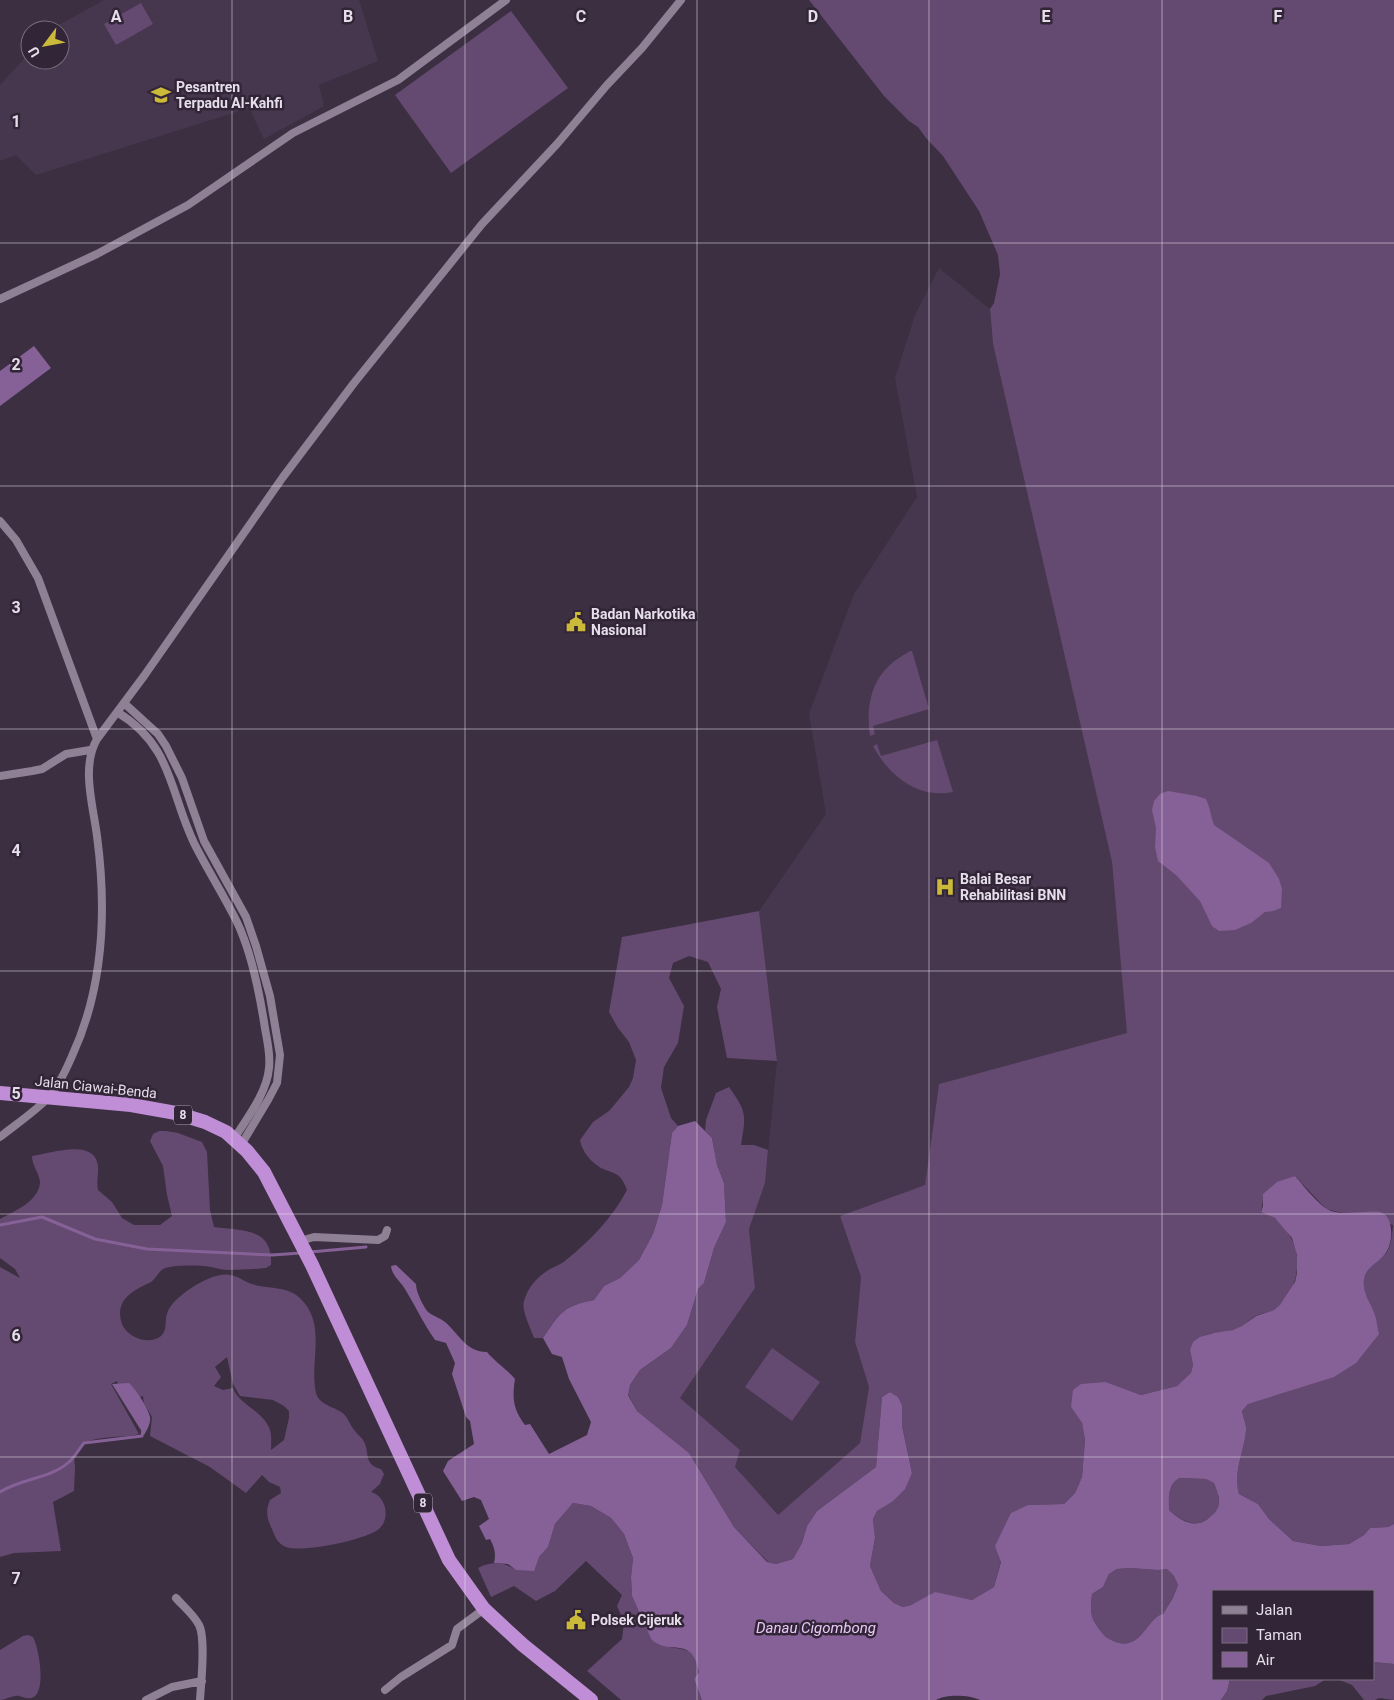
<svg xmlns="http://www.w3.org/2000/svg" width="1394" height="1700" font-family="Roboto,sans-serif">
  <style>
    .built { fill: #47374e }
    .green { fill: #644971; fill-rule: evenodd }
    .water { fill: #866197; fill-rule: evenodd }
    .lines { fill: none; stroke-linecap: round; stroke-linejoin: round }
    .stream { stroke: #866197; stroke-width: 3 }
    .minor { stroke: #8f8095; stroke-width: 8 }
    .trunk { stroke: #c08ed6; stroke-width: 14 }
    .grid { fill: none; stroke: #e6deea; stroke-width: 1; stroke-opacity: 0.55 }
    .labels { text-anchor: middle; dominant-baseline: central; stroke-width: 5; stroke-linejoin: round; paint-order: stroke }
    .shield { fill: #322537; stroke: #b0a6b4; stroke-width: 1 }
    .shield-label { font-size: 12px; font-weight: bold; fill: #e6deea }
    .poi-label { font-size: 14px; font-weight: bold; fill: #e6deea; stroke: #322537; text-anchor: start }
    .street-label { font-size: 14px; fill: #e6deea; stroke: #322537 }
    .water-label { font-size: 15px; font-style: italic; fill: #eac9f9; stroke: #322537 }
    .grid-label { font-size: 16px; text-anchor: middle; font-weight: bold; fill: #e6deea; stroke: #322537; stroke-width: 5; stroke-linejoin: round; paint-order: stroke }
  </style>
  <rect width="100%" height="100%" fill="#3c2f41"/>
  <path class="built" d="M 104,0 L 359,0 L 378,61 L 319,85 L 324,106 L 264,139 L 249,108 L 36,175 L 16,155 L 0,161 L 0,85 L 30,52 L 30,60 L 60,60 L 60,30 L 50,30 Z
    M 939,268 L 990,309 L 993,344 L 1112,862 L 1128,1033 L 939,1084 L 925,1185 L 840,1216 L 861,1277 L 855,1342 L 869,1387 L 860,1443 L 777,1516 L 735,1467 L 680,1398 L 755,1288 L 749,1229 L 765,1183 L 777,1061 L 759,911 L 826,814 L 809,714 L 854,594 L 917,497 L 895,378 L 915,315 Z"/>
  <path class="green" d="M 809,0 L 1394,0 L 1394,1524 L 1388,1527 L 1370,1528 L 1364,1535 L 1349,1544 L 1321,1546 L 1293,1541 L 1269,1519 L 1258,1504 L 1239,1494 C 1233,1469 1244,1454 1246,1431 C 1247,1425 1243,1417 1242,1411 L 1248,1404 L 1375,1316 C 1370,1303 1357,1284 1367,1271 C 1372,1263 1382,1259 1387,1252 C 1392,1244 1392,1233 1393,1225 L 1326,1209 L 1295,1176 L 1264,1194 L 1261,1212 C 1265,1214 1271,1215 1275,1218 C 1285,1225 1297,1245 1297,1257 C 1299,1276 1291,1300 1274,1310 C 1268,1313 1261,1313 1255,1316 C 1248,1321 1242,1328 1233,1330 C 1209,1336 1207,1329 1190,1350 L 1193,1365 L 1191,1374 L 1177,1386 L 1141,1395 L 1106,1382 L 1071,1407 L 1082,1423 L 1085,1440 L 1082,1477 L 1075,1493 L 1064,1504 L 1028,1505 L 1001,1561 L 994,1587 L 972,1600 L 935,1593 L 911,1605 L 903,1607 L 894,1603 L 881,1591 L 870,1566 L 875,1538 L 873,1519 L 877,1511 L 892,1502 L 912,1473 L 902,1426 L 902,1405 L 898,1397 L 890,1392 L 882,1397 L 876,1467 L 817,1511 L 807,1526 L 802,1543 L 793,1559 L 776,1564 L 768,1562 L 734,1527 L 689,1453 L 637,1411 L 628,1394 L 630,1385 L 640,1370 L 671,1348 L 687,1325 L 698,1289 L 704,1283 L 714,1248 L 726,1222 L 724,1183 L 717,1165 L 712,1138 L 705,1131 L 706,1120 L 716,1093 L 729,1087 C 747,1112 746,1115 741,1145 L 754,1145 L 768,1150 L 765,1183 L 749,1229 L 755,1288 L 680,1398 L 740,1450 L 735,1467 L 778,1515 L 860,1443 L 869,1387 L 855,1342 L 861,1277 L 840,1216 L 925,1185 L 939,1084 L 1127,1033 L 1112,862 L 993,344 L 990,309 L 994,303 L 1000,274 L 998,255 L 979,211 L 943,156 L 926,138 L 918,127 L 909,121 L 884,96 Z
    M 141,3 L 153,24 L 116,45 L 104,24 Z
    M 511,11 L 568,88 L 451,173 L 395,95 Z
    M 910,651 L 912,651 L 929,709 L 873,726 L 875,734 L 870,736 C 866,710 870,682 891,664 C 896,659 904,655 910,651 Z
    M 937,740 L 953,792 C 918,799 889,776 873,746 L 877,744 L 881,756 Z
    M 759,911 L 777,1061 L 727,1058 L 717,1007 L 721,989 L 708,962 L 689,956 L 673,963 L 669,978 L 684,1006 L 678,1043 L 664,1067 L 661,1088 L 671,1118 L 678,1126 L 672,1133 L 662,1205 L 653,1234 L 639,1260 L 620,1278 L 604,1286 L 594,1300 C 563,1306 560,1313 543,1338 L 534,1338 C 531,1329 521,1310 524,1301 C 528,1287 537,1277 550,1269 C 555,1266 562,1264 566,1260 C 591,1240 612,1218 627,1190 C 625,1185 623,1180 619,1176 C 614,1172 607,1171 601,1168 C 591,1162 582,1152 580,1140 L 593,1122 L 609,1111 L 615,1104 L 629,1087 L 633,1078 L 636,1060 L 629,1042 L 618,1028 L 609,1012 L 622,937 Z
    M 159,1131 L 166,1131 L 178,1133 L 202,1142 L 207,1152 L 210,1210 L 214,1227 C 242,1231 273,1227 271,1265 L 266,1268 C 254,1269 241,1270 229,1270 C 220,1270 211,1266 203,1266 C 193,1265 174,1265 165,1268 C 158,1271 156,1280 149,1283 C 132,1291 116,1300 121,1321 C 125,1337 148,1346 161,1336 C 168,1330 164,1319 168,1311 C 175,1295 213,1271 230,1275 C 239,1276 246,1283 255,1285 C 271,1289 288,1286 301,1299 C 327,1325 309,1362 316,1393 C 320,1408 340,1406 347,1418 C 350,1423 352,1428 355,1431 C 357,1434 361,1437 363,1440 C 371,1452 362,1464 381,1469 L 384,1474 L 380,1484 L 371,1492 C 386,1496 391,1518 379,1529 C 365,1540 303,1553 286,1547 C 278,1544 275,1537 272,1529 C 267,1519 265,1511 270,1500 L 281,1493 L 280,1487 L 269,1482 L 262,1475 L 246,1493 L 210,1467 L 150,1436 L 152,1417 L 144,1403 L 143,1396 L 136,1398 L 119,1388 L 117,1381 L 111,1384 L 139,1434 C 122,1439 94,1434 81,1446 C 78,1448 76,1452 74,1455 L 75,1468 L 74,1491 L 53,1502 L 61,1551 L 14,1553 L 0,1557 L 0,1267 L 20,1278 L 15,1269 L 0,1258 L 0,1219 C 14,1211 38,1202 40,1183 C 40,1174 32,1166 32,1156 C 48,1154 91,1139 97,1162 C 100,1171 96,1180 98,1190 L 112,1202 L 122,1218 L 134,1225 L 160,1225 L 172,1216 L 167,1195 L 163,1166 L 150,1141 L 153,1134 ZM 227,1357 L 233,1384 L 240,1396 L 273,1400 L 284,1406 L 289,1411 L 289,1418 L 284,1440 L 271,1450 C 271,1444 272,1436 270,1430 C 264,1411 239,1405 233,1388 L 223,1390 L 214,1386 L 221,1377 L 215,1367 Z
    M 772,1348 L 820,1382 L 792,1421 L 745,1387 Z
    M 1178,1478 L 1206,1479 L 1214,1483 C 1216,1489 1220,1497 1219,1503 C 1219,1509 1215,1513 1211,1516 C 1197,1530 1182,1521 1169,1510 C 1169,1499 1167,1485 1178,1478 Z
    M 573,1503 L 591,1506 L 611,1518 L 624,1534 L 633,1558 L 631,1577 L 632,1596 L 651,1639 C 657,1642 663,1646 670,1647 C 690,1651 695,1649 699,1672 L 694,1679 L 702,1700 L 621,1700 L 587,1671 L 622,1639 L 624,1622 L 617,1606 L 622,1595 L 586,1561 L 555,1591 L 536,1601 L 514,1586 L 491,1597 L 478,1568 C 491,1561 504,1562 516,1570 L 539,1557 L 548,1547 L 555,1524 Z
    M 1130,1568 L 1158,1570 L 1167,1569 L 1174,1576 L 1178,1585 L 1173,1598 L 1163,1614 C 1147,1617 1142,1651 1116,1642 C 1111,1640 1106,1638 1103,1634 C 1090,1618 1090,1614 1092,1594 L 1103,1587 L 1109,1574 L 1117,1569 Z
    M 28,1635 L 33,1637 C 39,1648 46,1689 34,1697 C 28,1700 24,1697 19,1696 C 12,1695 7,1700 0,1700 L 0,1650 L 23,1636 Z
    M 1373,1662 L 1394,1664 L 1394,1700 L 1379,1698 L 1375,1700 L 1364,1700 L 1352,1685 L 1337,1679 L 1373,1679 Z
    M 1230,1679 L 1326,1679 L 1315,1686 L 1266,1696 L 1262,1700 L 1221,1700 L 1227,1691 Z"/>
  <path class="water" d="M 34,346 L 51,368 L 0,406 L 0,371 Z
    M 1168,791 L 1197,796 L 1206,799 C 1210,808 1211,816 1214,825 L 1269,863 L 1279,879 L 1282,889 L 1281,908 L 1273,911 L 1265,912 L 1251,923 L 1235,930 L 1219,931 L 1212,926 L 1200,901 L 1176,875 L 1158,861 L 1155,847 L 1156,828 L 1152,810 L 1154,801 L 1160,794 Z
    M 695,1121 L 712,1138 L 717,1165 L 724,1183 L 726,1222 L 714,1248 L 704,1283 L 698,1289 L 687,1325 L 671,1348 L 640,1370 L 630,1385 L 628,1395 L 637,1411 L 689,1453 L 734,1527 L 767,1562 L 776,1564 L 793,1559 L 802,1543 L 807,1526 L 817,1511 L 876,1467 L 882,1397 L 890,1392 L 898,1397 L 902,1405 L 902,1426 L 912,1473 L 905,1489 L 892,1502 L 877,1511 L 873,1519 L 875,1538 L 870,1566 L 881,1591 L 894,1603 L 903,1607 L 911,1605 L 935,1592 L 972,1600 L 994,1587 L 1001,1562 L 995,1546 L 1011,1513 L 1028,1505 L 1064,1504 L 1075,1493 L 1082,1477 L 1085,1440 L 1082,1423 L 1071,1407 L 1073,1390 L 1081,1384 L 1106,1382 L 1141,1395 L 1177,1386 L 1191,1373 L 1193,1365 L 1190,1350 L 1193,1342 L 1200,1337 L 1214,1333 L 1233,1330 L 1242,1326 L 1256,1316 L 1274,1310 L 1280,1305 L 1295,1282 L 1297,1273 L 1297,1255 L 1292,1238 L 1275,1218 L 1261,1212 L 1263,1206 L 1263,1194 L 1277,1182 L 1295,1176 C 1302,1184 1318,1204 1327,1209 C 1340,1217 1365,1210 1380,1212 C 1394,1215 1394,1243 1385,1254 C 1378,1263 1366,1267 1364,1279 C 1362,1293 1371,1303 1375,1315 C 1377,1321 1377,1328 1379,1334 L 1356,1363 L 1334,1377 L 1248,1404 L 1242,1411 C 1243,1417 1247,1425 1246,1431 C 1244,1453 1233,1470 1239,1494 L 1258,1504 L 1269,1519 L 1293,1541 L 1321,1546 L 1349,1544 L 1364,1535 L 1370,1528 L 1388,1527 L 1394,1524 L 1394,1664 L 1373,1662 L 1373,1591 L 1213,1591 L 1213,1679 L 1230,1679 L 1227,1691 L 1221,1700 L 980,1700 C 969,1695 947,1694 936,1700 L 702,1700 L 694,1679 L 699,1672 C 692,1634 670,1657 651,1639 L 632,1596 L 631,1577 L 633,1558 L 624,1534 L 611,1518 L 591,1506 L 573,1503 L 555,1524 L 548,1547 L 539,1557 L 534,1571 L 516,1570 L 508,1564 L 494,1563 C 496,1554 495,1548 490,1539 L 486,1540 L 479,1526 L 489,1519 L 481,1500 L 474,1497 L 462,1501 L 443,1471 L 448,1461 L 474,1444 L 470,1421 L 466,1417 L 452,1374 L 455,1363 L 446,1343 L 435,1340 C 423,1323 414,1303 403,1286 C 398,1279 392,1275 391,1266 L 396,1265 L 416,1284 C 416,1292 423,1306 428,1312 C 433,1316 440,1318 445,1322 C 459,1334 466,1352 487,1352 C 496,1363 507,1369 515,1379 C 512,1398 513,1409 525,1425 L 530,1424 L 549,1454 L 587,1435 L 591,1422 L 569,1379 L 562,1357 L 552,1354 L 543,1338 C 560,1313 563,1306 594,1300 L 604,1286 L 620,1278 L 639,1260 L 653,1234 L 662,1205 L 672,1133 L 678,1126 ZM 1179,1478 L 1206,1479 L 1214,1483 C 1216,1489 1220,1497 1219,1503 C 1219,1508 1215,1513 1211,1516 C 1197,1530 1182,1522 1169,1510 C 1169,1499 1167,1485 1179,1478 ZM 1130,1568 L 1158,1570 L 1167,1569 L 1174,1576 L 1178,1585 L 1173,1598 L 1163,1614 C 1147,1617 1142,1651 1116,1642 C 1111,1640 1106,1638 1103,1634 C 1090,1618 1090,1614 1092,1594 L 1103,1587 L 1109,1574 L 1117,1569 Z
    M 129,1383 C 136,1390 148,1407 150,1417 C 151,1423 147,1430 144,1435 L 112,1384 Z"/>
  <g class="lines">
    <path class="stream" d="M 0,1225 L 42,1217 L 95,1239 L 147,1249 L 272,1255 L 301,1253
      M 310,1252 L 366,1247
      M 0,1492 C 22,1478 50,1479 69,1462 C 75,1457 79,1449 84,1443 L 142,1436 L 143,1429"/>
    <path class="minor" d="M 0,299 L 97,254 L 188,205 L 293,133 L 398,80 L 506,0
      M 0,521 L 16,540 L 38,578 L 97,739 C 81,767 93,805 97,836 C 107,911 104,987 72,1056 C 66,1070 58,1088 47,1099 C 33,1113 15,1125 0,1137
      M 124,703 L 158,734 L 166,746 L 182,778 L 204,841 L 246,917 L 256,946 L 270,996 L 280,1055 L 277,1083 L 268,1100 L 241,1145
      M 117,712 C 173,746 169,791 194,843 C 207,869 223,894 236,920 C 250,948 259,991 264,1022 C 266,1037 271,1053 269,1068 C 267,1093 247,1118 234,1139
      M 97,739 L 144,676 L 283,477 L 354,383 L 482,224 L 557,144 L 607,85 L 642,48 L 681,0
      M 0,776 L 32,771 L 42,769 L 66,754 L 90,750
      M 300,1241 L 314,1237 L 378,1240 L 385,1236 L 387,1230
      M 176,1598 C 183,1606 194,1615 199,1625 C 206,1638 201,1684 200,1700
      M 385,1690 L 401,1677 L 452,1645 L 457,1629 L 484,1609
      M 146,1700 L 172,1687 L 202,1681"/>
    <path class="trunk" d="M 0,1093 L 131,1105 L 176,1113 L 205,1122 L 226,1132 L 247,1151 L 264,1172 L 312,1265 L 449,1560 L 484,1609 L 523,1645 L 591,1700"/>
  </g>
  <path class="grid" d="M 232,0 L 232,1700M 465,0 L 465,1700M 697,0 L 697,1700M 929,0 L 929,1700M 1162,0 L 1162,1700M 0,243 L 1394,243M 0,486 L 1394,486M 0,729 L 1394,729M 0,971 L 1394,971M 0,1214 L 1394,1214M 0,1457 L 1394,1457"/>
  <defs>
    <symbol id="school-bare" viewBox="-9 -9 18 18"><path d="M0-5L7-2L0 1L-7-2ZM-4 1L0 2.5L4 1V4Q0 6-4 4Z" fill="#cbba39" stroke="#322537" stroke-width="2.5" paint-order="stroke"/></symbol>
    <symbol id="civic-bare" viewBox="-9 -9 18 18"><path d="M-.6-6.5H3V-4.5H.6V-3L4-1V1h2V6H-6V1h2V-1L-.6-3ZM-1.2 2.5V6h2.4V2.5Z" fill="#cbba39" stroke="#322537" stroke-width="2.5" paint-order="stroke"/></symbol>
    <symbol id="hospital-bare" viewBox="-9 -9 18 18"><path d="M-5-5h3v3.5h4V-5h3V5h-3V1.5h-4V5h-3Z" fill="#cbba39" stroke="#322537" stroke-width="2.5" paint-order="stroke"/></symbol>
  </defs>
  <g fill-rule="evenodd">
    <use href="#school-bare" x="147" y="81" width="28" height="28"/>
    <use href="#civic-bare" x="562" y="608" width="28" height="28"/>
    <use href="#hospital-bare" x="931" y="873" width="28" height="28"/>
    <use href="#civic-bare" x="562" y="1606" width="28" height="28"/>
  </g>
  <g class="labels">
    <g class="shield">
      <rect x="174" y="1105.5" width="18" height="19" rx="4"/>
      <rect x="414" y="1493.5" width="18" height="19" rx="4"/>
    </g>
    <g class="shield-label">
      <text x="183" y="1115">8</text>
      <text x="423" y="1503">8</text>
    </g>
    <g class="poi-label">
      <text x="176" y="87">Pesantren<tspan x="176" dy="16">Terpadu Al-Kahfi</tspan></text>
      <text x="591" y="614">Badan Narkotika<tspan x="591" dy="16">Nasional</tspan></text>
      <text x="960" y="879">Balai Besar<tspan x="960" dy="16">Rehabilitasi BNN</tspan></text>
      <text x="591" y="1620">Polsek Cijeruk</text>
    </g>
    <g class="street-label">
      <text transform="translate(96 1087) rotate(6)">Jalan Ciawai-Benda</text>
    </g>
    <g class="water-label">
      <text x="816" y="1628">Danau Cigombong</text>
    </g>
  </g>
  <g class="grid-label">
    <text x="116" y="22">A</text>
    <text x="348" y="22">B</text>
    <text x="581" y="22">C</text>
    <text x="813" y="22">D</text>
    <text x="1046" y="22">E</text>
    <text x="1278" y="22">F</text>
    <text x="16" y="127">1</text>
    <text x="16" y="370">2</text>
    <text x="16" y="613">3</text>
    <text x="16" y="856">4</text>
    <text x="16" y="1099">5</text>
    <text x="16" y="1341">6</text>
    <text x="16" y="1584">7</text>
  </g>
  <rect x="1212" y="1590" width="162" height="90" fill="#322537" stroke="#7a6f7f"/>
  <rect x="1222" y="1606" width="25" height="8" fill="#8f8095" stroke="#7a6f7f"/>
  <text x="1256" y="1615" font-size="15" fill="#e6deea">Jalan</text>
  <rect x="1222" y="1628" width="25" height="15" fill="#644971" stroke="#7a6f7f"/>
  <text x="1256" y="1640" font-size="15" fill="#e6deea">Taman</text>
  <rect x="1222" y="1652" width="25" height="15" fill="#866197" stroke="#7a6f7f"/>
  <text x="1256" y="1665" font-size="15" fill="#e6deea">Air</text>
  <g transform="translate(45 45) rotate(238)"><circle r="24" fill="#322537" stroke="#7a6f7f"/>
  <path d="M0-4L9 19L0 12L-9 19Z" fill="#cbba39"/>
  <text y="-8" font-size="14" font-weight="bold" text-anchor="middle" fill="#e6deea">U</text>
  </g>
</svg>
